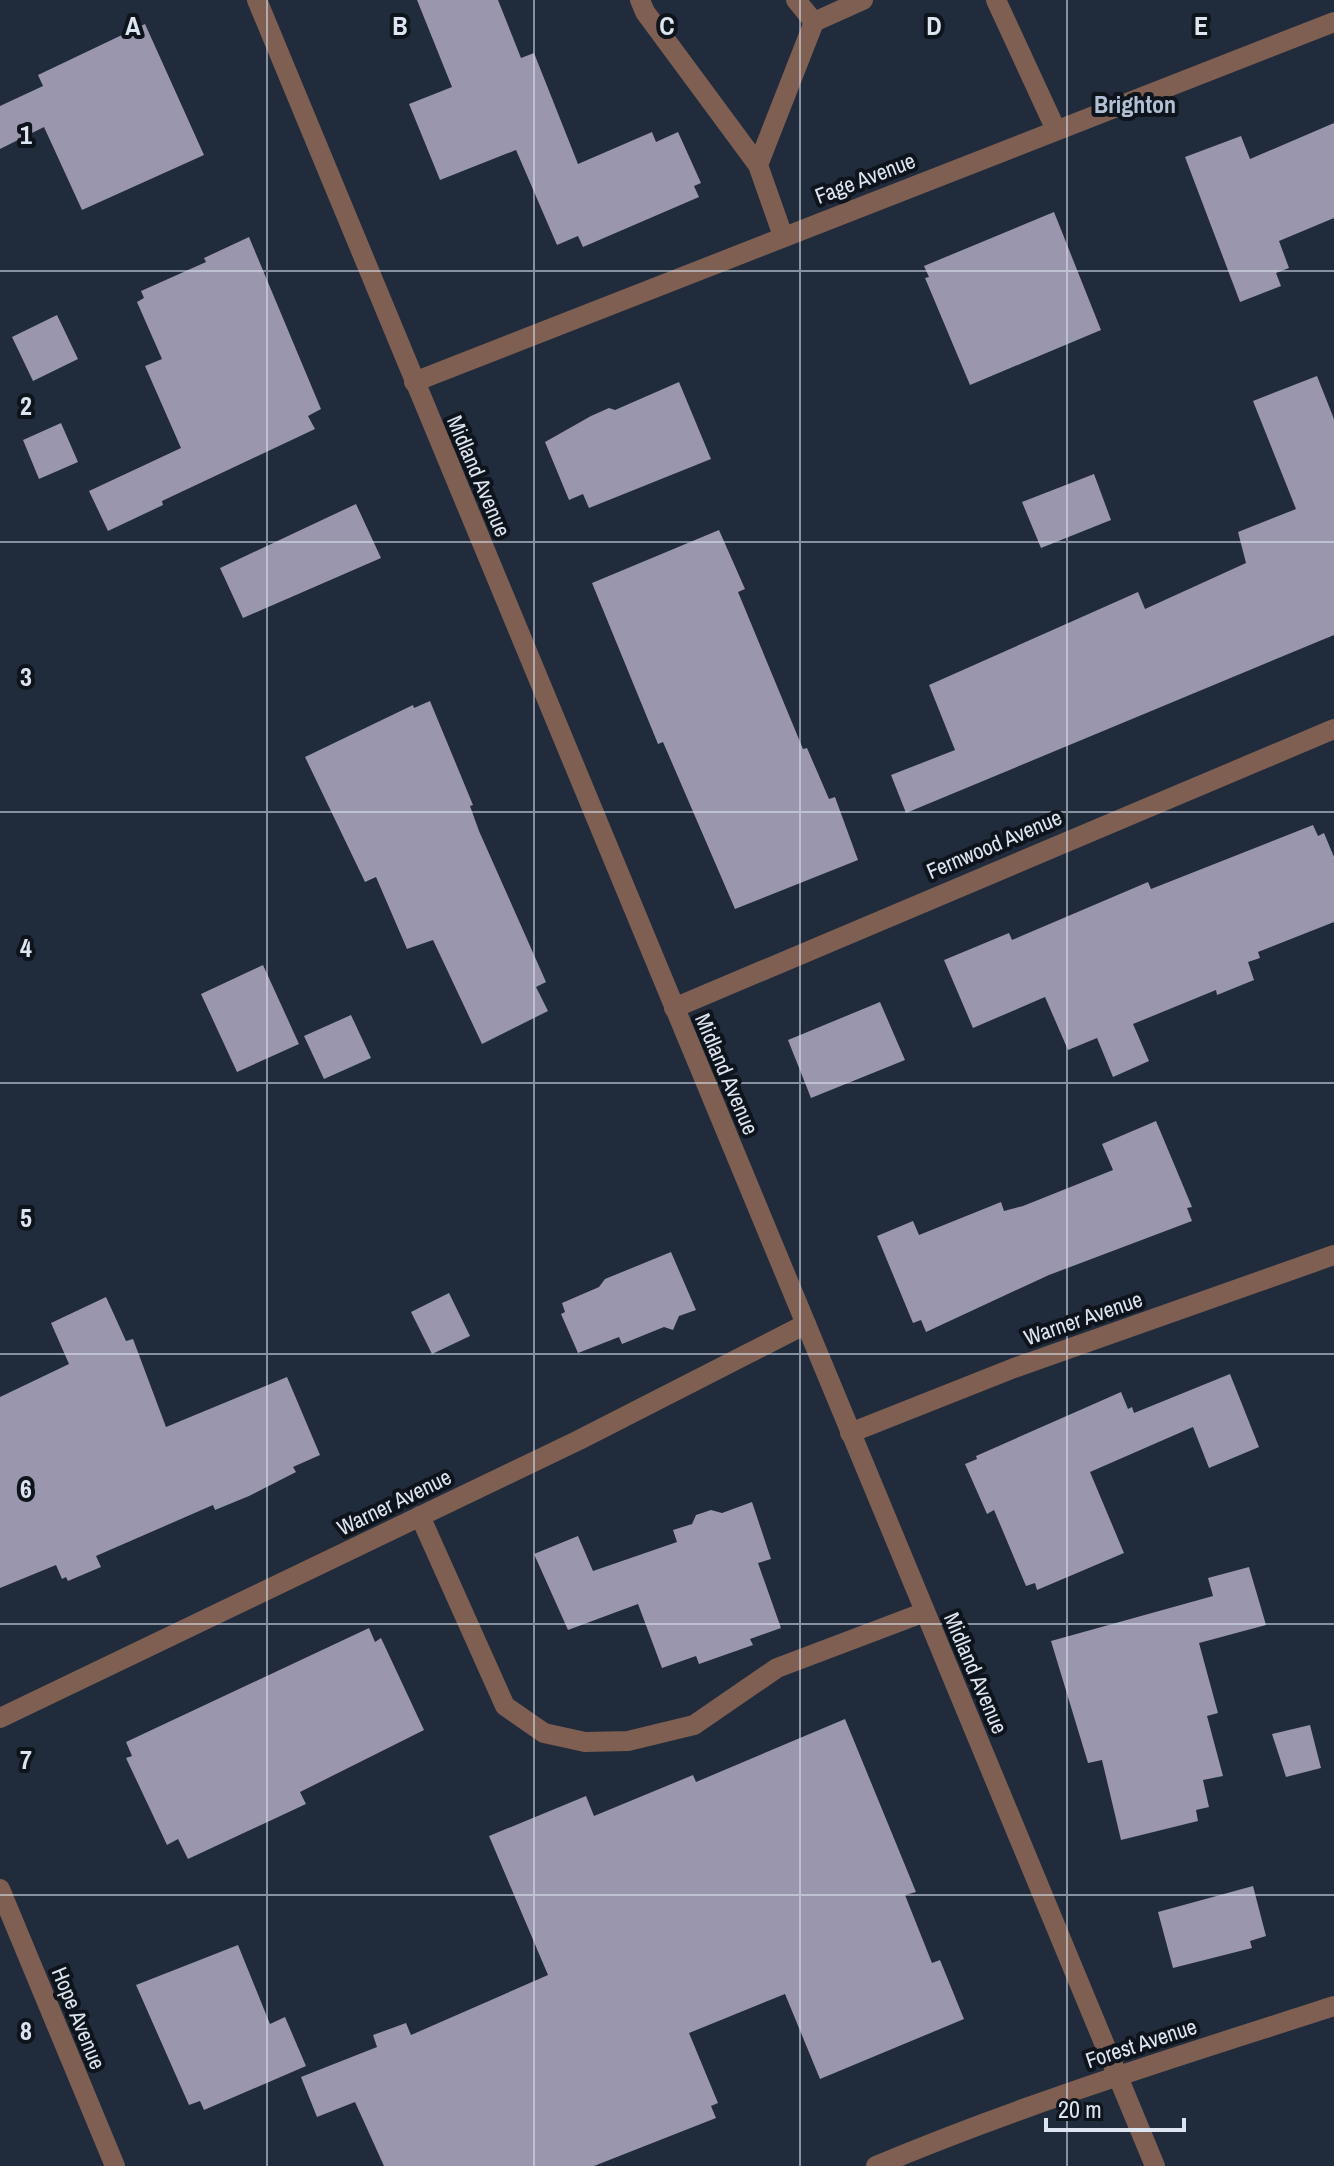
<svg xmlns="http://www.w3.org/2000/svg" width="1334" height="2166" font-family="'Archivo Narrow',sans-serif">
  <style>
    .building { fill: #9a96ad }
    .lines { fill: none; stroke-linecap: round; stroke-linejoin: round }
    .service { stroke: #7e5f51; stroke-width: 20 }
    .minor { stroke: #7e5f51; stroke-width: 20 }
    .tertiary { stroke: #7e5f51; stroke-width: 20 }
    .grid { fill: none; stroke: #dde5f0; stroke-width: 2; stroke-opacity: 0.55 }
    .labels { text-anchor: middle; dominant-baseline: central; stroke-width: 8; stroke-linejoin: round; paint-order: stroke }
    .street-label { font-size: 22px; fill: #dde5f0; stroke: #0e141b }
    .neighbourhood-label { font-size: 24px; font-weight: bold; fill: #b1c0d5; stroke: #0e141b }
    .grid-label { font-size: 26px; text-anchor: middle; font-weight: bold; fill: #dde5f0; stroke: #0e141b; stroke-width: 8; stroke-linejoin: round; paint-order: stroke }
  </style>
  <rect width="100%" height="100%" fill="#202b3c"/>
  <path class="building" d="M 417,0 L 498,0 L 521,58 L 534,53 L 578,164 L 652,132 L 656,142 L 678,132 L 701,183 L 694,186 L 699,197 L 583,247 L 578,236 L 557,245 L 516,150 L 440,180 L 409,104 L 452,87 Z
    M 145,24 L 204,155 L 82,210 L 44,127 L 0,149 L 0,106 L 43,86 L 38,75 Z
    M 1334,123 L 1334,218 L 1279,241 L 1289,268 L 1276,273 L 1281,286 L 1240,302 L 1185,157 L 1241,136 L 1250,159 Z
    M 1054,212 L 1101,330 L 970,385 L 925,278 L 929,277 L 924,266 Z
    M 249,237 L 321,409 L 308,416 L 315,429 L 162,501 L 163,505 L 108,531 L 89,491 L 181,448 L 145,366 L 162,359 L 137,302 L 144,298 L 141,291 L 206,262 L 204,258 Z
    M 57,315 L 78,359 L 33,381 L 12,337 Z
    M 1317,376 L 1334,419 L 1334,635 L 906,813 L 891,775 L 955,750 L 929,685 L 1138,592 L 1145,609 L 1246,563 L 1238,532 L 1296,509 L 1253,401 Z
    M 679,382 L 711,459 L 589,508 L 583,494 L 569,500 L 545,442 L 591,416 L 609,408 L 615,410 Z
    M 61,423 L 78,462 L 39,479 L 23,440 Z
    M 1094,474 L 1111,520 L 1041,548 L 1022,502 Z
    M 356,504 L 381,558 L 243,618 L 220,568 Z
    M 719,530 L 745,589 L 738,592 L 803,749 L 807,748 L 829,799 L 835,797 L 858,860 L 735,909 L 663,742 L 658,744 L 592,583 Z
    M 430,701 L 473,805 L 470,806 L 479,831 L 546,982 L 536,987 L 548,1011 L 482,1044 L 433,940 L 407,949 L 376,877 L 365,882 L 305,757 L 413,705 L 414,708 Z
    M 1313,825 L 1318,836 L 1324,833 L 1334,857 L 1334,922 L 1258,952 L 1260,958 L 1248,962 L 1254,980 L 1217,995 L 1216,990 L 1133,1024 L 1149,1061 L 1113,1077 L 1097,1038 L 1068,1050 L 1045,997 L 973,1028 L 944,960 L 1009,933 L 1012,940 L 1148,882 L 1151,889 Z
    M 263,965 L 299,1044 L 237,1072 L 201,994 Z
    M 880,1002 L 905,1060 L 811,1098 L 788,1040 Z
    M 351,1015 L 371,1058 L 324,1079 L 304,1036 Z
    M 1156,1121 L 1192,1207 L 1187,1208 L 1192,1221 L 1049,1275 L 926,1332 L 921,1320 L 913,1323 L 877,1236 L 913,1221 L 919,1235 L 1001,1202 L 1004,1211 L 1023,1206 L 1113,1170 L 1102,1144 Z
    M 671,1252 L 696,1310 L 679,1316 L 673,1330 L 664,1327 L 622,1344 L 619,1337 L 578,1353 L 561,1314 L 565,1312 L 562,1303 L 599,1287 L 605,1279 Z
    M 449,1293 L 470,1336 L 432,1354 L 411,1312 Z
    M 106,1297 L 126,1341 L 133,1339 L 166,1427 L 287,1377 L 320,1455 L 293,1467 L 296,1472 L 249,1496 L 215,1510 L 213,1505 L 96,1556 L 101,1567 L 68,1581 L 66,1577 L 62,1579 L 56,1565 L 0,1588 L 0,1397 L 69,1364 L 51,1323 Z
    M 1230,1374 L 1259,1447 L 1209,1468 L 1193,1427 L 1090,1472 L 1124,1553 L 1037,1590 L 1035,1583 L 1026,1586 L 994,1510 L 987,1514 L 965,1464 L 977,1459 L 976,1456 L 1121,1392 L 1128,1409 L 1132,1407 L 1134,1413 Z
    M 752,1502 L 771,1559 L 758,1563 L 781,1628 L 750,1639 L 753,1645 L 699,1664 L 696,1656 L 662,1668 L 638,1604 L 568,1630 L 534,1554 L 578,1536 L 593,1571 L 677,1542 L 673,1530 L 692,1524 L 696,1515 L 711,1510 L 722,1513 Z
    M 1249,1567 L 1266,1625 L 1199,1643 L 1218,1713 L 1207,1716 L 1223,1776 L 1203,1780 L 1209,1807 L 1196,1810 L 1198,1821 L 1121,1840 L 1102,1760 L 1088,1763 L 1051,1641 L 1213,1596 L 1208,1578 Z
    M 369,1628 L 375,1642 L 381,1638 L 424,1730 L 300,1792 L 306,1804 L 188,1859 L 178,1839 L 167,1845 L 126,1758 L 132,1756 L 126,1742 Z
    M 845,1719 L 916,1892 L 905,1895 L 932,1963 L 940,1960 L 964,2019 L 820,2079 L 785,1994 L 689,2033 L 718,2103 L 711,2106 L 716,2118 L 594,2166 L 384,2166 L 355,2102 L 317,2117 L 301,2077 L 377,2047 L 373,2035 L 406,2023 L 411,2035 L 548,1975 L 489,1836 L 586,1796 L 594,1816 L 693,1775 L 696,1782 Z
    M 1310,1725 L 1321,1768 L 1286,1777 L 1272,1734 Z
    M 1253,1886 L 1266,1936 L 1250,1941 L 1252,1948 L 1173,1968 L 1158,1912 Z
    M 238,1945 L 270,2024 L 285,2017 L 306,2066 L 204,2110 L 200,2101 L 189,2105 L 136,1985 Z"/>
  <g class="lines">
    <path class="service" d="M 640,0 L 645,12 L 758,165 L 783,236
      M 796,0 L 814,22
      M 996,0 L 1056,130
      M 758,165 L 814,22 L 863,0
      M 420,1516 L 505,1706 L 544,1733 L 585,1742 L 628,1741 L 694,1725 L 777,1668 L 925,1612"/>
    <path class="minor" d="M 414,382 L 1334,22
      M 674,1008 L 1334,729
      M 850,1433 L 1014,1368 L 1334,1255
      M 0,1718 L 579,1440 L 806,1324
      M 0,1889 L 115,2166
      M 876,2166 C 1025,2103 1180,2056 1334,2006"/>
    <path class="tertiary" d="M 257,0 L 1155,2166"/>
  </g>
  <path class="grid" d="M 267,0 L 267,2166M 534,0 L 534,2166M 800,0 L 800,2166M 1067,0 L 1067,2166M 0,271 L 1334,271M 0,542 L 1334,542M 0,812 L 1334,812M 0,1083 L 1334,1083M 0,1354 L 1334,1354M 0,1624 L 1334,1624M 0,1895 L 1334,1895"/>
  <g class="labels">
    <g class="street-label">
      <text transform="translate(865 178) rotate(-21)">Fage Avenue</text>
      <text transform="translate(479 476) rotate(67)">Midland Avenue</text>
      <text transform="translate(994 844) rotate(-23)">Fernwood Avenue</text>
      <text transform="translate(727 1074) rotate(67)">Midland Avenue</text>
      <text transform="translate(1083 1318) rotate(-19)">Warner Avenue</text>
      <text transform="translate(394 1502) rotate(-26)">Warner Avenue</text>
      <text transform="translate(976 1673) rotate(67)">Midland Avenue</text>
      <text transform="translate(79 2018) rotate(68)">Hope Avenue</text>
      <text transform="translate(1141 2043) rotate(-18)">Forest Avenue</text>
    </g>
    <g class="neighbourhood-label">
      <text x="1135" y="104">Brighton</text>
    </g>
  </g>
  <g class="grid-label">
    <text x="133" y="35">A</text>
    <text x="400" y="35">B</text>
    <text x="667" y="35">C</text>
    <text x="934" y="35">D</text>
    <text x="1201" y="35">E</text>
    <text x="26" y="144">1</text>
    <text x="26" y="415">2</text>
    <text x="26" y="686">3</text>
    <text x="26" y="957">4</text>
    <text x="26" y="1227">5</text>
    <text x="26" y="1498">6</text>
    <text x="26" y="1769">7</text>
    <text x="26" y="2040">8</text>
  </g>
  <path d="M1046 2118v12h138v-12" fill="none" stroke="#dde5f0" stroke-width="4"/>
  <text x="1058" y="2118" font-size="24" fill="#dde5f0" stroke="#0e141b" stroke-width="6" paint-order="stroke">20 m</text>
</svg>
